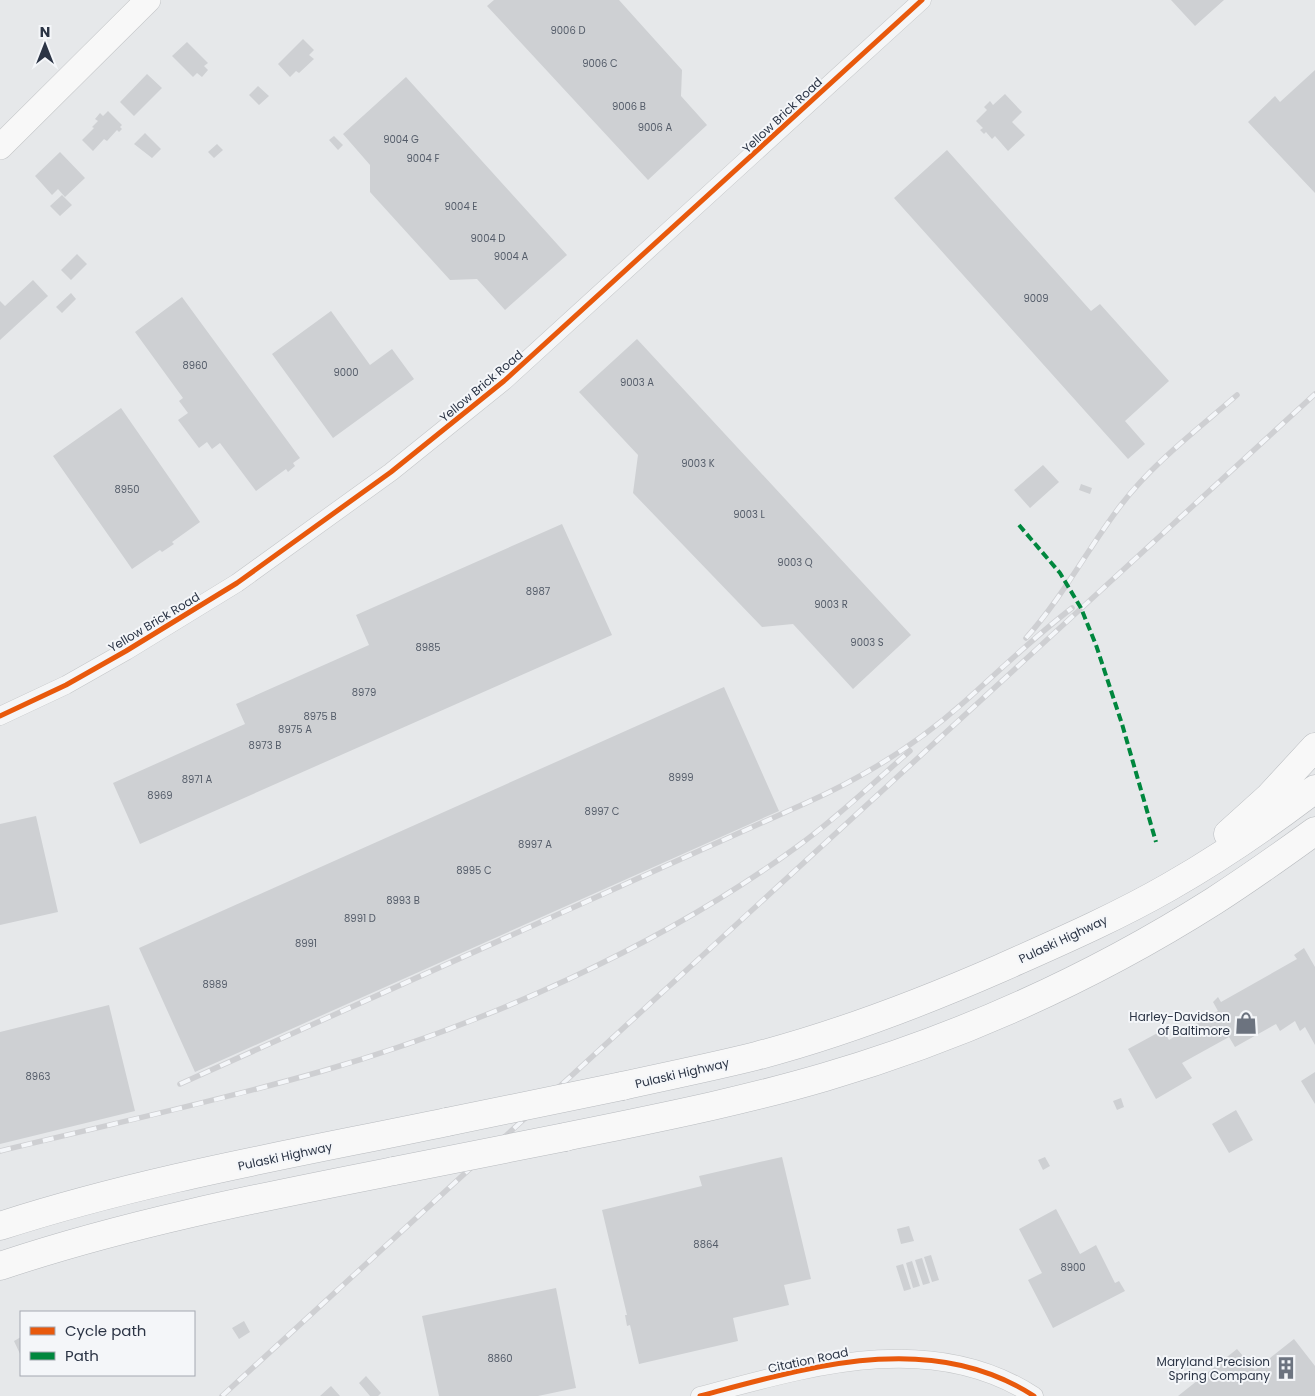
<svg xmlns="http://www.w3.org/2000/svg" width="1315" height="1396" font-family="Poppins,sans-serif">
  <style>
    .building { fill: #ced0d3 }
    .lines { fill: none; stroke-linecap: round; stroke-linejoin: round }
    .minor-casing { stroke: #c4c6c8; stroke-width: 19 }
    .secondary-casing { stroke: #c4c6c8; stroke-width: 26 }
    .trunk-casing { stroke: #b8bbbf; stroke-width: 29 }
    .minor { stroke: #f5f6f7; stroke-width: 18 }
    .secondary { stroke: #f8f8f8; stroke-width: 25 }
    .trunk { stroke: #f8f8f8; stroke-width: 28 }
    .rail-casing { stroke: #cecfd2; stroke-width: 5.5 }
    .rail { stroke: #f4f6f9; stroke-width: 4; stroke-dasharray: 11; stroke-linecap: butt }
    .trunk-bridge-casing { stroke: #b8bbbf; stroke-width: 29; stroke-linecap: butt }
    .trunk-bridge { stroke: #f8f8f8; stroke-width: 28 }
    .quiet { stroke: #00873e; stroke-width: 4; stroke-dasharray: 8 4; stroke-linecap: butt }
    .cycleway-casing { stroke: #f4f6f9; stroke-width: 8 }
    .cycleway { stroke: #e8590c; stroke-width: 5 }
    .labels { text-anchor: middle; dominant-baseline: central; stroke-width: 4; stroke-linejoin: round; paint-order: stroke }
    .number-label { font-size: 10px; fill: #545c69 }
    .street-label { font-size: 12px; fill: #2b3445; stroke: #f4f6f9 }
    .poi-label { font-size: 12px; fill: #2b3445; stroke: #f4f6f9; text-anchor: end }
  </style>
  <rect width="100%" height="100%" fill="#e6e8ea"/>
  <path class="building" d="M 494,0 L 619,0 L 682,70 L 681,96 L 707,125 L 648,180 L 487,6 Z
    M 1171,0 L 1224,0 L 1195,26 Z
    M 303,39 L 314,50 L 309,55 L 314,59 L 299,73 L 296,71 L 290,77 L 278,64 Z
    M 187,42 L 208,63 L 204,66 L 208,70 L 202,77 L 197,73 L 193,77 L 172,56 Z
    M 1315,70 L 1315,193 L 1248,122 L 1275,96 L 1280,102 Z
    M 147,74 L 162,88 L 134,116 L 120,102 Z
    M 406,77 L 567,255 L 505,310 L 477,279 L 450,280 L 370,192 L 370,165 L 343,134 Z
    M 258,86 L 269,96 L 259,105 L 249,95 Z
    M 1005,94 L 1022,112 L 1012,122 L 1025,135 L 1008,151 L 995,136 L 992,139 L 986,132 L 984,134 L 980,130 L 983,128 L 976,121 L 987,110 L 984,107 L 990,101 L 993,105 Z
    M 108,111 L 122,125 L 120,127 L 122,129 L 119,132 L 117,130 L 107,141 L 104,139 L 93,151 L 82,140 L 94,128 L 92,127 L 98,121 L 95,119 L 100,113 L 103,116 Z
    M 145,133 L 161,149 L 152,158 L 134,144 Z
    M 334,136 L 343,145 L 338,150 L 329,140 Z
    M 217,144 L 223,150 L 214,158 L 208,152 Z
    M 947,150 L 1091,311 L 1100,304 L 1169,381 L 1125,421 L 1145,444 L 1128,459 L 894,198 Z
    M 60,152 L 85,178 L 65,197 L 58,189 L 52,195 L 35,176 Z
    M 62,195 L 72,205 L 60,216 L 50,206 Z
    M 77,254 L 87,264 L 71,280 L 61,270 Z
    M 33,280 L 48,296 L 0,340 L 0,301 L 5,306 Z
    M 71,293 L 76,299 L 62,313 L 56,307 Z
    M 182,297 L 300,458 L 293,463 L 295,466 L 288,472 L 286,469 L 256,491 L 220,443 L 212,449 L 207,442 L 199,448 L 178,420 L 188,413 L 179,401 L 183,398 L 135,332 Z
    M 331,311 L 370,365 L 392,349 L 414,379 L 333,438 L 272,354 Z
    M 637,339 L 911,635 L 853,689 L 793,624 L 762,627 L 633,493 L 638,455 L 579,392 Z
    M 121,408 L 200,522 L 172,542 L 174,544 L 162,552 L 160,550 L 132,569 L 53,456 Z
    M 1043,465 L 1059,482 L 1030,508 L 1014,490 Z
    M 1081,484 L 1092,488 L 1090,494 L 1079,490 Z
    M 562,524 L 612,635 L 140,844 L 113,783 L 245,724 L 236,704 L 369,645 L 356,615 Z
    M 724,687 L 779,811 L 195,1072 L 139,948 Z
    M 36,816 L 58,912 L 0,925 L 0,824 Z
    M 1304,948 L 1315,967 L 1315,1045 L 1305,1027 L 1300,1031 L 1295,1021 L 1280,1031 L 1276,1024 L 1235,1047 L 1229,1037 L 1182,1063 L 1192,1078 L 1156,1099 L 1128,1049 L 1163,1030 L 1169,1040 L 1218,1011 L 1213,1002 L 1218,997 L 1221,1002 L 1297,959 L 1294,955 Z
    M 109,1005 L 135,1111 L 0,1144 L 0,1032 Z
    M 1315,1072 L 1315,1104 L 1301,1081 Z
    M 1121,1098 L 1124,1107 L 1117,1110 L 1113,1101 Z
    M 1236,1110 L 1253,1140 L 1229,1153 L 1212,1124 Z
    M 782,1157 L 811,1279 L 784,1285 L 789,1305 L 733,1318 L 738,1341 L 639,1364 L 630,1325 L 627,1326 L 625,1315 L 627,1315 L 602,1210 L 702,1186 L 699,1176 Z
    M 1045,1157 L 1050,1166 L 1043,1170 L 1038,1160 Z
    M 1056,1209 L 1080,1254 L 1096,1245 L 1115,1283 L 1119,1281 L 1125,1291 L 1053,1328 L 1028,1280 L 1042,1273 L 1019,1229 Z
    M 909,1226 L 914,1241 L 901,1244 L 897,1229 Z
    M 931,1255 L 939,1280 L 932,1282 L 924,1257 Z
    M 922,1258 L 930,1283 L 923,1285 L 915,1260 Z
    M 912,1261 L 920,1286 L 913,1288 L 906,1263 Z
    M 903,1264 L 911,1289 L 904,1291 L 896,1266 Z
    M 556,1288 L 576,1388 L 538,1396 L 439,1396 L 422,1316 Z
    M 244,1321 L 250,1332 L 239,1339 L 232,1328 Z
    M 21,1337 L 21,1356 L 14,1341 Z
    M 1294,1339 L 1315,1366 L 1315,1396 L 1178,1396 L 1237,1349 L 1255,1370 Z
    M 366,1376 L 381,1393 L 378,1396 L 370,1396 L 359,1383 Z
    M 331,1386 L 340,1396 L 320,1396 Z"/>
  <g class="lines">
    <defs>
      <path id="minor" d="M 0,716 L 66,685 L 126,651 L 237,583 L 391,472 L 504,381 L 922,0
        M 700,1396 C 809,1367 931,1329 1034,1396"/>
      <path id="secondary" d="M 0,147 L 148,0"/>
      <path id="trunk" d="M 1228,834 L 1269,797 L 1315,747
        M 622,1086 C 667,1076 712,1067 756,1056 C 840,1034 921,1003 1001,968 C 1057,943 1115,918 1169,887 C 1220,858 1268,825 1315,789
        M 565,1137 C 652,1119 740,1102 825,1077 C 961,1037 1094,977 1214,901 C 1248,879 1282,855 1315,831
        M 0,1226 C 145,1179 298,1153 447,1122
        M 0,1266 C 128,1223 262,1197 394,1171"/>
    </defs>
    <use href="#minor" class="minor-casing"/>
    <use href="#secondary" class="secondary-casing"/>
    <use href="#trunk" class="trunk-casing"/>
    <use href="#minor" class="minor"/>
    <use href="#secondary" class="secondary"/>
    <use href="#trunk" class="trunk"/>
    <defs>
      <path id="rail" d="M 1026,638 C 1063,597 1088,548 1121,505 C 1153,463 1198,429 1237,395
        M 180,1084 L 806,803 C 862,778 917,744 963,703 C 999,671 1034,637 1072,608
        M 0,1151 C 107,1125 214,1102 319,1072 C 483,1025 660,947 798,846 C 838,817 873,783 910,751
        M 222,1396 L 1315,394"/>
    </defs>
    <use href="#rail" class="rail-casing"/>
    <use href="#rail" class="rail"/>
    <defs>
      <path id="trunk-bridge" d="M 447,1122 L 622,1086
        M 394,1171 L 565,1137"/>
    </defs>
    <use href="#trunk-bridge" class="trunk-bridge-casing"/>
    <use href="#trunk-bridge" class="trunk-bridge"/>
    <path class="quiet" d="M 1019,525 L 1060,573 L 1081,608 L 1096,645 L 1122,724 L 1156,842"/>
    <defs>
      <path id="cycleway" d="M 0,716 L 66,685 L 126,651 L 237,583 L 391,472 L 504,381 L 922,0
        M 700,1396 C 809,1367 931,1329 1034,1396"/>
    </defs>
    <use href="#cycleway" class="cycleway-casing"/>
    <use href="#cycleway" class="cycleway"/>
  </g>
  <defs>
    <symbol id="shop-bare" viewBox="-9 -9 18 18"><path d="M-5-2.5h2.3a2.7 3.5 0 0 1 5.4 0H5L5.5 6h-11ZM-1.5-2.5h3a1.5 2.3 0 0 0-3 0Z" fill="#6c737f" stroke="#f4f6f9" stroke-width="2.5" paint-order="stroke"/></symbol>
    <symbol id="building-bare" viewBox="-9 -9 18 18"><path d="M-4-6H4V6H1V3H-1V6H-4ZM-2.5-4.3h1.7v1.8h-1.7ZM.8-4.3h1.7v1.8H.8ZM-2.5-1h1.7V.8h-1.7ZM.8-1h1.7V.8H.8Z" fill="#6c737f" stroke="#f4f6f9" stroke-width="2.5" paint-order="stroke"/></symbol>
  </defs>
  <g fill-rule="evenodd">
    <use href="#shop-bare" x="1230" y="1007" width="32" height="32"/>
    <use href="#building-bare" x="1270" y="1352" width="32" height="32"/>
  </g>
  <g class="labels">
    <g class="number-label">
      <text x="568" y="30">9006 D</text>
      <text x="600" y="63">9006 C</text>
      <text x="629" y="106">9006 B</text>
      <text x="655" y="127">9006 A</text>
      <text x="401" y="139">9004 G</text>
      <text x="423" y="158">9004 F</text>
      <text x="461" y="206">9004 E</text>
      <text x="488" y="238">9004 D</text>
      <text x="511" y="256">9004 A</text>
      <text x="1036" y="298">9009</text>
      <text x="195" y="365">8960</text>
      <text x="346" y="372">9000</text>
      <text x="637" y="382">9003 A</text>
      <text x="698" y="463">9003 K</text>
      <text x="127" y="489">8950</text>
      <text x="749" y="514">9003 L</text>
      <text x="795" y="562">9003 Q</text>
      <text x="538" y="591">8987</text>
      <text x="831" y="604">9003 R</text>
      <text x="867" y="642">9003 S</text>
      <text x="428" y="647">8985</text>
      <text x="364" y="692">8979</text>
      <text x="320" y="716">8975 B</text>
      <text x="295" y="729">8975 A</text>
      <text x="265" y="745">8973 B</text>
      <text x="681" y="777">8999</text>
      <text x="197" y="779">8971 A</text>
      <text x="160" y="795">8969</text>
      <text x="602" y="811">8997 C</text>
      <text x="535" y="844">8997 A</text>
      <text x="474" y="870">8995 C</text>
      <text x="403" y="900">8993 B</text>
      <text x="360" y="918">8991 D</text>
      <text x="306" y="943">8991</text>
      <text x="215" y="984">8989</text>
      <text x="38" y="1076">8963</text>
      <text x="706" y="1244">8864</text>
      <text x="1073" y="1267">8900</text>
      <text x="500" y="1358">8860</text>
    </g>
    <g class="street-label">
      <text transform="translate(782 115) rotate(-43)">Yellow Brick Road</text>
      <text transform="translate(481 386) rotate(-40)">Yellow Brick Road</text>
      <text transform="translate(154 622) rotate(-31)">Yellow Brick Road</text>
      <text transform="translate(1063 939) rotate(-25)">Pulaski Highway</text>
      <text transform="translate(682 1073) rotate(-13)">Pulaski Highway</text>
      <text transform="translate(285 1156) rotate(-12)">Pulaski Highway</text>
      <text transform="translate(808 1360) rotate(-12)">Citation Road</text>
    </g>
    <g class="poi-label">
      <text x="1230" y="1016">Harley-Davidson<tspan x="1230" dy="14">of Baltimore</tspan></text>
      <text x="1270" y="1361">Maryland Precision<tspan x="1270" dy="14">Spring Company</tspan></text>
    </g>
  </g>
  <rect x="20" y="1311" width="175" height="65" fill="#f4f6f9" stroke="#a4a8b1"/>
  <rect x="30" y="1327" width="25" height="8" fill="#e8590c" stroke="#a4a8b1"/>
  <text x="65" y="1336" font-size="15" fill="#2b3445">Cycle path</text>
  <rect x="30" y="1352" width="25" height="8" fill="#00873e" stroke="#a4a8b1"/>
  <text x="65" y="1361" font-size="15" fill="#2b3445">Path</text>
  <g transform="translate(45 45)" stroke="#f4f6f9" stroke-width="4" paint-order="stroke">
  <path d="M0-4L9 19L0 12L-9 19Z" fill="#2b3445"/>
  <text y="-8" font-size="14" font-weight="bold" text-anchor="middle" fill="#2b3445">N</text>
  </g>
</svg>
